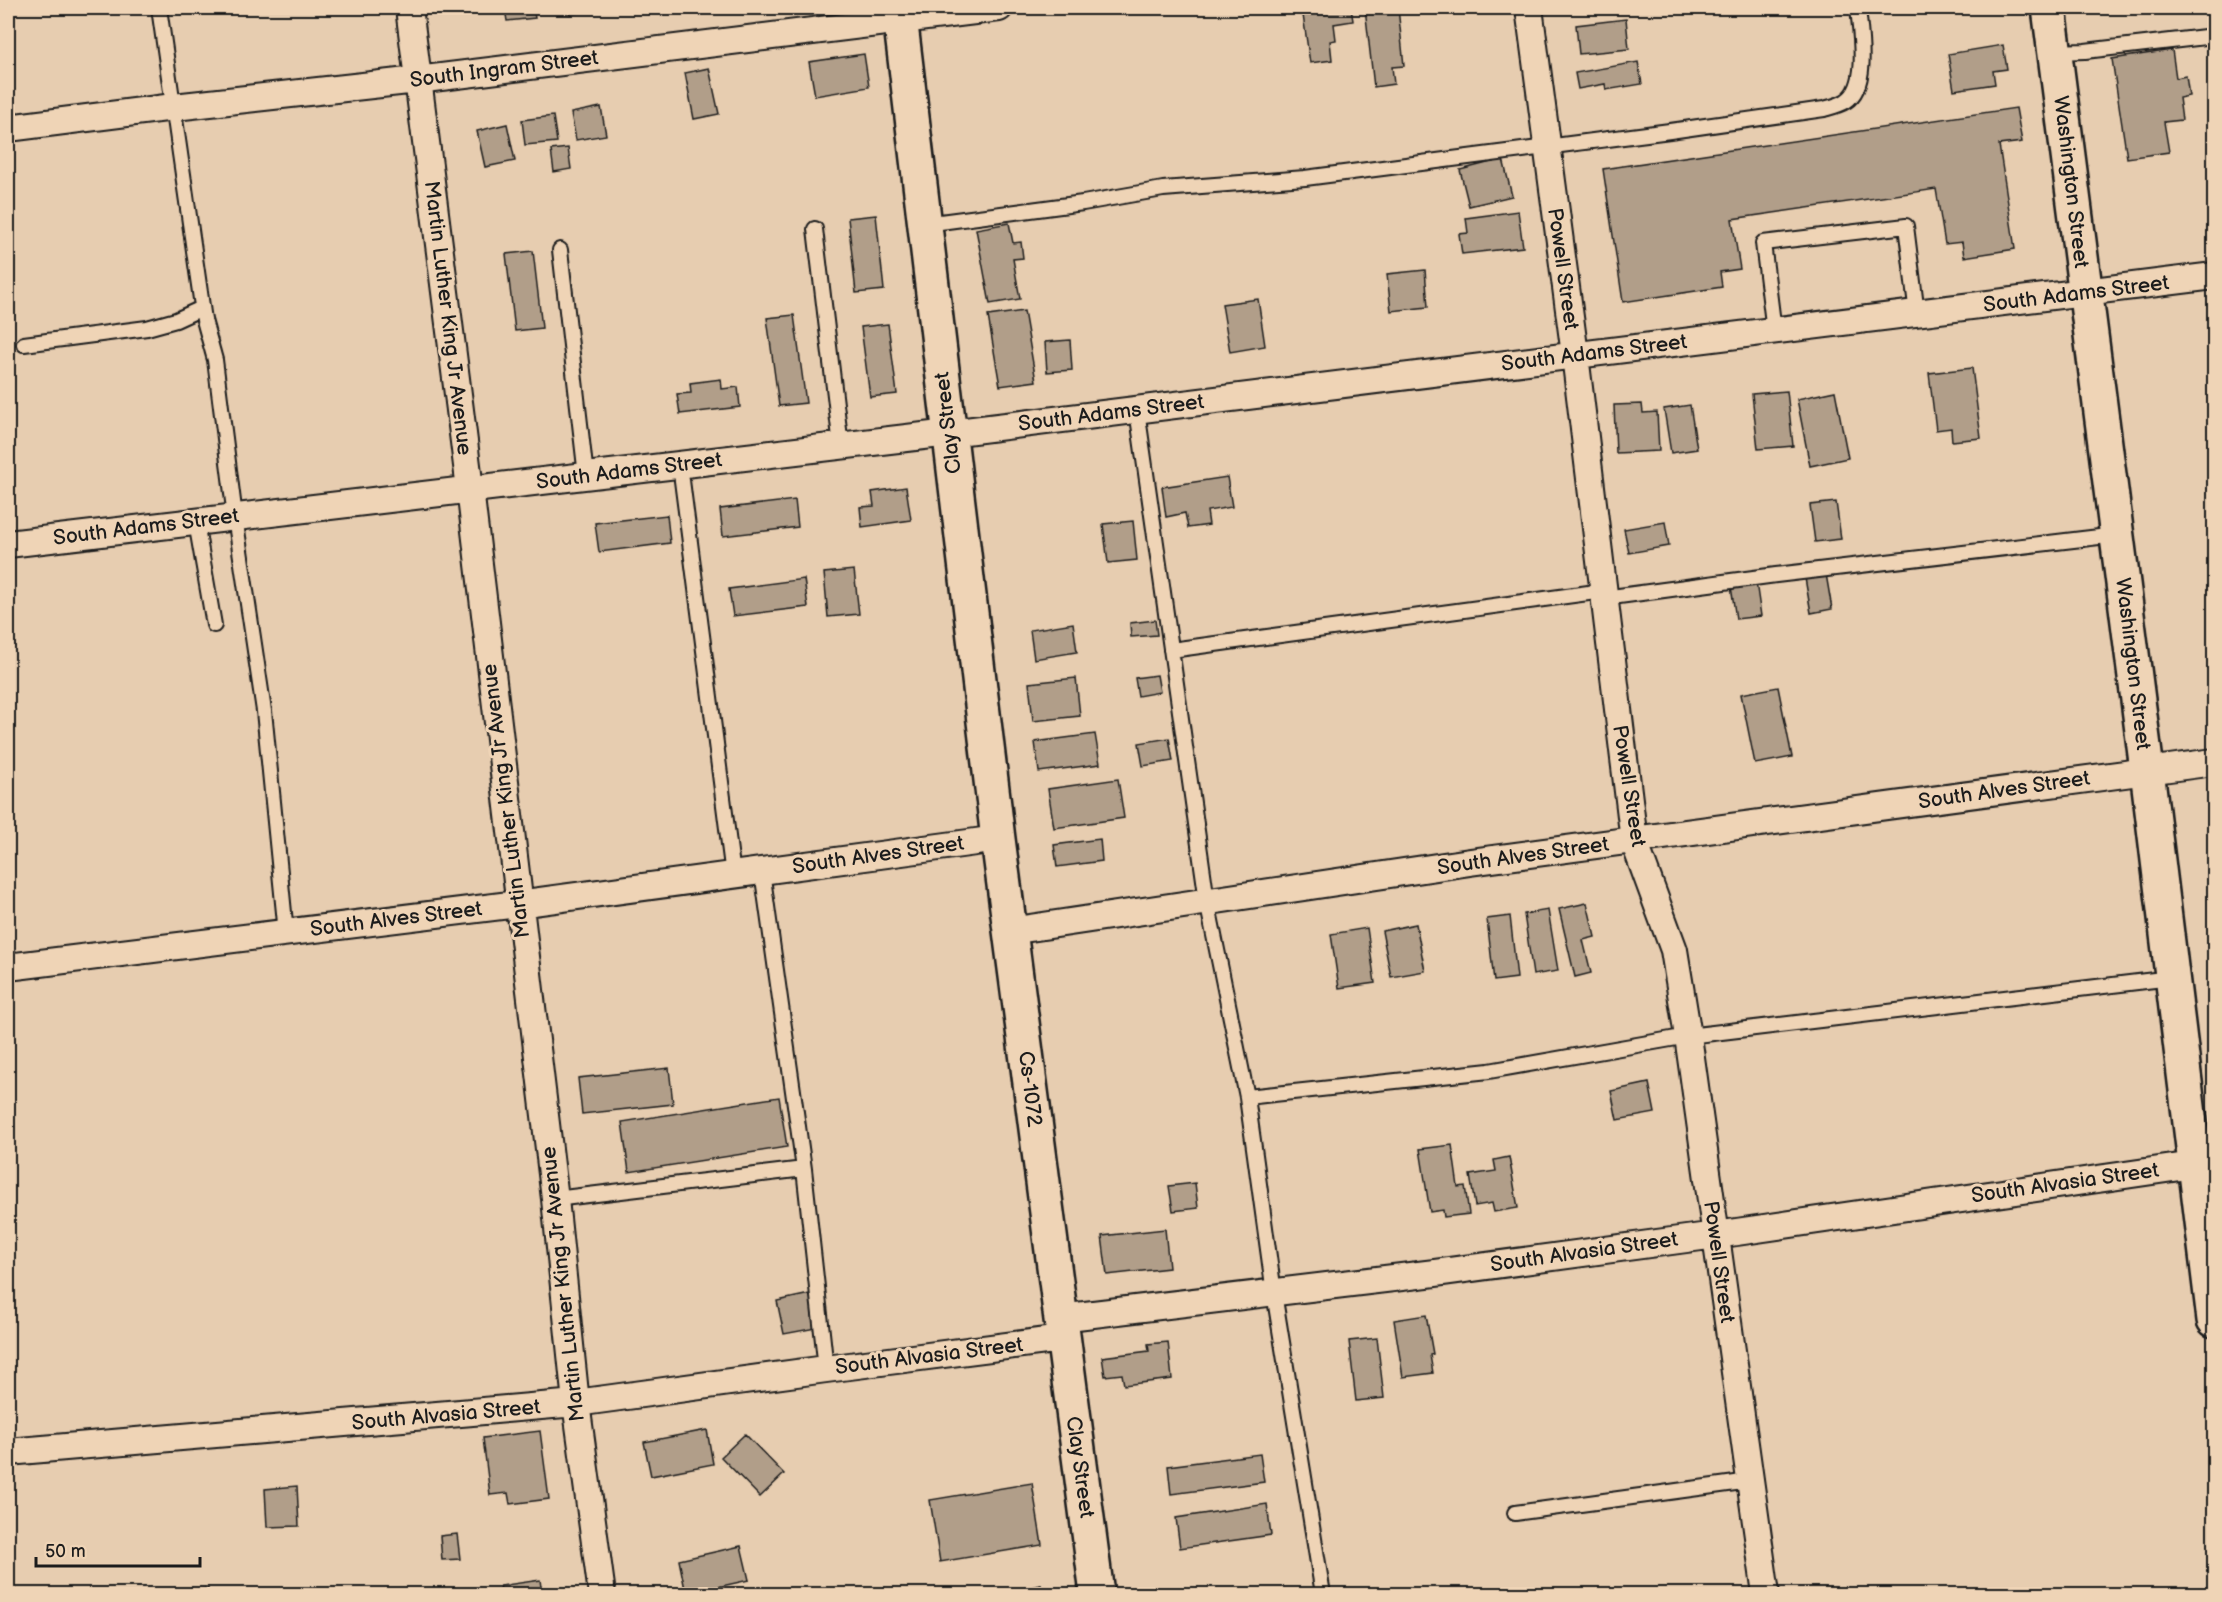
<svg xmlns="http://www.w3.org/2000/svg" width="2222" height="1602" font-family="'Balsamiq Sans',sans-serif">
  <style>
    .building { fill: #b19e89; stroke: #1c1c1c; stroke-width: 1.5 }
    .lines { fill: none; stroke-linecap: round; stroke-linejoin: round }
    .lane-casing { stroke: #1c1c1c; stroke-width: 18 }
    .street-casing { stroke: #1c1c1c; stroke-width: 30 }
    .secondary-casing { stroke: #1c1c1c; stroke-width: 38 }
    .lane { stroke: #efd4b6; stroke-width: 14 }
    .street { stroke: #efd4b6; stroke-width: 26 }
    .secondary { stroke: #efd4b6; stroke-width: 33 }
    .labels { text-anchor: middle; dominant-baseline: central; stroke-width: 6; stroke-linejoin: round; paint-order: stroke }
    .street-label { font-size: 21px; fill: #1c1c1c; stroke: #efd4b6 }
  </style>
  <rect width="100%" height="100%" fill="#e7cdb0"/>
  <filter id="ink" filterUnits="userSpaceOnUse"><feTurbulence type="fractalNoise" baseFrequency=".0167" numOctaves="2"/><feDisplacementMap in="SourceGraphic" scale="12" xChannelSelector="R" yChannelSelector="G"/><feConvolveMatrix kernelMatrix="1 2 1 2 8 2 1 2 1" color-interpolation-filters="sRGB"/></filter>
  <g filter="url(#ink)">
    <path class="building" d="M 505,8 L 533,8 L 535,18 L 507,21 Z
      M 568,8 L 598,8 L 598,9 L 569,14 Z
      M 1302,8 L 1351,8 L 1353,21 L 1334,24 L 1336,40 L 1330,41 L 1332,60 L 1310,63 Z
      M 1365,8 L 1398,8 L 1404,66 L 1392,67 L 1394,84 L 1374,87 Z
      M 1626,19 L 1629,49 L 1579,54 L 1576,25 Z
      M 2003,45 L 2007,69 L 1993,71 L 1995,84 L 1954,90 L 1948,54 Z
      M 2172,50 L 2176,78 L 2186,76 L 2189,96 L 2179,98 L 2182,120 L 2164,122 L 2169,152 L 2127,158 L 2112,59 Z
      M 864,54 L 869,87 L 815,96 L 809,62 Z
      M 1638,62 L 1642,84 L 1606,90 L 1605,84 L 1578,89 L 1575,73 Z
      M 709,68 L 719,114 L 694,119 L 685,73 Z
      M 601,107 L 606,135 L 576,140 L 571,113 Z
      M 2016,108 L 2022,142 L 1999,145 L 2015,249 L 1964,257 L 1962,242 L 1945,244 L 1936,189 L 1732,219 L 1740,269 L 1720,272 L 1722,287 L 1623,302 L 1603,169 Z
      M 553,116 L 557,142 L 525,145 L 522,120 Z
      M 507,124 L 515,161 L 485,167 L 477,131 Z
      M 568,148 L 571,169 L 554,172 L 551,150 Z
      M 1503,159 L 1512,196 L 1469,206 L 1460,170 Z
      M 1518,211 L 1523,247 L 1462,254 L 1459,234 L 1468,233 L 1466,218 Z
      M 876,215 L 884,290 L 856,293 L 848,218 Z
      M 1009,223 L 1013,243 L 1021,242 L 1023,258 L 1013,259 L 1020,299 L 990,304 L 976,229 Z
      M 533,251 L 542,328 L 515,331 L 506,254 Z
      M 1425,270 L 1428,307 L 1391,311 L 1387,274 Z
      M 1258,299 L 1265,346 L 1230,352 L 1222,304 Z
      M 1024,311 L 1036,381 L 1000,386 L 988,316 Z
      M 794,315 L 806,403 L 779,406 L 767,318 Z
      M 888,324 L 897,394 L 870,397 L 861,327 Z
      M 1070,340 L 1072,370 L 1047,372 L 1045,342 Z
      M 1972,368 L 1981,438 L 1952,441 L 1951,428 L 1936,430 L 1929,373 Z
      M 721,379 L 722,389 L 738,387 L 740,407 L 680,414 L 677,394 L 691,393 L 690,383 Z
      M 1787,391 L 1793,446 L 1758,449 L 1752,394 Z
      M 1835,391 L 1848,458 L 1810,466 L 1797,399 Z
      M 1642,404 L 1643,413 L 1657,412 L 1659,451 L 1616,453 L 1614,405 Z
      M 1690,405 L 1697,449 L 1671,453 L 1664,409 Z
      M 1227,477 L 1232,507 L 1207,511 L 1209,525 L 1188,528 L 1185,513 L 1166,517 L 1162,487 Z
      M 906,487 L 911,520 L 862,527 L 860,507 L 874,506 L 872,492 Z
      M 795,500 L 798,527 L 723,536 L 720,509 Z
      M 1836,502 L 1841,539 L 1815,542 L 1810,505 Z
      M 667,515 L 670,543 L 599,552 L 595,523 Z
      M 1133,521 L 1137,560 L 1108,563 L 1103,524 Z
      M 1665,522 L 1669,546 L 1629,553 L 1624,529 Z
      M 854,570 L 859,614 L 828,617 L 824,573 Z
      M 1826,574 L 1832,609 L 1811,613 L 1805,578 Z
      M 804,579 L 808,607 L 733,616 L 729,589 Z
      M 1756,582 L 1761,616 L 1736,619 L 1731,586 Z
      M 1155,620 L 1157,635 L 1131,637 L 1130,623 Z
      M 1073,623 L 1077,652 L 1034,659 L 1030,630 Z
      M 1157,675 L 1160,692 L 1138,696 L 1135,678 Z
      M 1076,678 L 1080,716 L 1033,721 L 1029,683 Z
      M 1778,687 L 1792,757 L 1755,764 L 1741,694 Z
      M 1095,734 L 1100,764 L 1039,772 L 1035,742 Z
      M 1169,738 L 1173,761 L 1143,766 L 1139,743 Z
      M 1118,779 L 1124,818 L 1054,828 L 1048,789 Z
      M 1100,839 L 1102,861 L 1057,867 L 1054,845 Z
      M 1587,903 L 1595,937 L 1583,940 L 1591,973 L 1575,977 L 1559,909 Z
      M 1548,910 L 1558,971 L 1533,975 L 1524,914 Z
      M 1510,916 L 1517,978 L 1494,981 L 1487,919 Z
      M 1416,924 L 1425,971 L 1391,977 L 1382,931 Z
      M 1367,928 L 1375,983 L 1339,988 L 1331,934 Z
      M 669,1068 L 673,1104 L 582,1114 L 578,1078 Z
      M 1649,1083 L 1655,1113 L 1617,1120 L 1611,1091 Z
      M 779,1097 L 787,1147 L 629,1172 L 622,1122 Z
      M 1452,1145 L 1458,1187 L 1465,1186 L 1469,1214 L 1444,1217 L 1443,1210 L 1430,1212 L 1420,1149 Z
      M 1509,1157 L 1518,1208 L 1494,1212 L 1492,1203 L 1475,1206 L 1470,1175 L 1496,1171 L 1494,1160 Z
      M 1195,1183 L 1198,1208 L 1173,1211 L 1169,1186 Z
      M 1165,1229 L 1169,1268 L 1107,1275 L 1102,1236 Z
      M 810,1294 L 816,1328 L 784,1334 L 777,1301 Z
      M 1426,1315 L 1433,1354 L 1430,1355 L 1433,1373 L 1403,1377 L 1394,1320 Z
      M 1377,1338 L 1384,1398 L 1356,1401 L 1349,1341 Z
      M 1168,1342 L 1172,1379 L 1124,1385 L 1122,1374 L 1105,1376 L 1102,1357 L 1149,1351 L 1148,1344 Z
      M 707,1430 L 713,1464 L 651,1476 L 644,1442 Z
      M 540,1431 L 549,1499 L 510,1504 L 508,1493 L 490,1495 L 483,1438 Z
      M 745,1434 L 784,1474 L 760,1497 L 721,1457 Z
      M 1260,1454 L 1264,1482 L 1171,1494 L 1168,1466 Z
      M 1032,1483 L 1042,1545 L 940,1562 L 930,1500 Z
      M 297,1486 L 299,1526 L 267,1527 L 265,1489 Z
      M 1267,1504 L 1271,1535 L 1180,1548 L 1176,1518 Z
      M 457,1534 L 460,1559 L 442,1560 L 440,1536 Z
      M 741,1546 L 749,1580 L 686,1594 L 679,1560 Z
      M 540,1580 L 542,1594 L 502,1594 L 500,1586 Z
      M 14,1584 L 15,1594 L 8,1594 L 8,1585 Z
      M 1041,1585 L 1043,1594 L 997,1594 Z
      M 208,1588 L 208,1594 L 190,1594 L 190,1590 Z"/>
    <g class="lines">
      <defs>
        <path id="lane" d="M 159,8 L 204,320 L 215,360 L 235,517 L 264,711 L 286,933
          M 2054,52 L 2085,51 L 2214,36
          M 925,224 L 1083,203 L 1163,189 L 1305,178 L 1670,131 L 1824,109 C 1831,107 1840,105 1846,101 C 1870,86 1860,32 1858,8
          M 815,229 L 841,446
          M 560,250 L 586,476
          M 1774,331 L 1763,243 L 1906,226 L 1917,314
          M 24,344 L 147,328 L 176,320 L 202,308
          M 1137,410 L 1207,901 L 1247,1097 L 1274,1293 L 1323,1594
          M 680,465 L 733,875
          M 196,522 L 214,625
          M 1604,598 L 1776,575 L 2116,535
          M 1171,650 L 1603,591
          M 762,871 L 804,1169 L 826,1369
          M 1247,1097 L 1489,1071 L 1688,1036 L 2171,978
          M 555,1199 L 804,1169
          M 1515,1513 L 1750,1481"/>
        <path id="street" d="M 409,8 L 470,489 L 555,1199 L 576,1403 L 602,1594
          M 1529,8 L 1575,355 L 1634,841 L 1674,950 L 1688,1036 L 1766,1594
          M 8,128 L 174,107 L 417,80 L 999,8
          M 8,544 L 949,433 L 2214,276
          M 1010,931 L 1470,862 L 2214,762
          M 8,967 L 518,904 L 998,839
          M 1060,1318 L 1435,1273 L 1716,1235 L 2214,1162
          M 8,1452 L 576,1403 L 826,1369 L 1062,1339"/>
        <path id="secondary" d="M 899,8 L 998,839 L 1097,1594
          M 2049,8 L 2147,770 L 2214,1320"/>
      </defs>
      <use href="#lane" class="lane-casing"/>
      <use href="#street" class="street-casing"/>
      <use href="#secondary" class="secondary-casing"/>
      <use href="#lane" class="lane"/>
      <use href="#street" class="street"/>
      <use href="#secondary" class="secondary"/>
    </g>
  </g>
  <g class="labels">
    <g class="street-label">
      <text transform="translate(504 69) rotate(-7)">South Ingram Street</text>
      <text transform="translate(2071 182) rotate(83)">Washington Street</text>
      <text transform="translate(1563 269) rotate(82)">Powell Street</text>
      <text transform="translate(2076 294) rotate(-7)">South Adams Street</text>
      <text transform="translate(448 318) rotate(83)">Martin Luther King Jr Avenue</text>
      <text transform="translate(1594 353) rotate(-7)">South Adams Street</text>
      <text transform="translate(1111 413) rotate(-7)">South Adams Street</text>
      <text transform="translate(948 423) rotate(-97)">Clay Street</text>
      <text transform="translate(629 471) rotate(-7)">South Adams Street</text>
      <text transform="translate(146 527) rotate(-7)">South Adams Street</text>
      <text transform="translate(2133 664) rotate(83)">Washington Street</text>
      <text transform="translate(1629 786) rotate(81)">Powell Street</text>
      <text transform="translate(2004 790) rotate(-8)">South Alves Street</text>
      <text transform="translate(506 801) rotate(-97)">Martin Luther King Jr Avenue</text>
      <text transform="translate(878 855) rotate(-8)">South Alves Street</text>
      <text transform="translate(1523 856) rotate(-8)">South Alves Street</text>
      <text transform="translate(396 919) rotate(-7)">South Alves Street</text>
      <text transform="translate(1030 1089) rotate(83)">Cs-1072</text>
      <text transform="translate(2065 1183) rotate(-8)">South Alvasia Street</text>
      <text transform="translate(1584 1252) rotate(-8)">South Alvasia Street</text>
      <text transform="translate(1719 1262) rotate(82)">Powell Street</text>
      <text transform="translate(563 1284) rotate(-96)">Martin Luther King Jr Avenue</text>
      <text transform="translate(929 1356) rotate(-7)">South Alvasia Street</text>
      <text transform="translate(446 1415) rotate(-5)">South Alvasia Street</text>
      <text transform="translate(1080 1467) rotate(82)">Clay Street</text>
    </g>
  </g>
  <rect width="2222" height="1602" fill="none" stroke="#efd4b6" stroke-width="30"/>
  <rect x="15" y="15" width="2192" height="1572" fill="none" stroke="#1c1c1c" stroke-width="2" filter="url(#ink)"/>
  <path d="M36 1557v9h164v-9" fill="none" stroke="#1c1c1c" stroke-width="3"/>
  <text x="45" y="1557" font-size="18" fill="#1c1c1c" stroke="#efd4b6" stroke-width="4.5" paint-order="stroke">50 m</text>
</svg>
